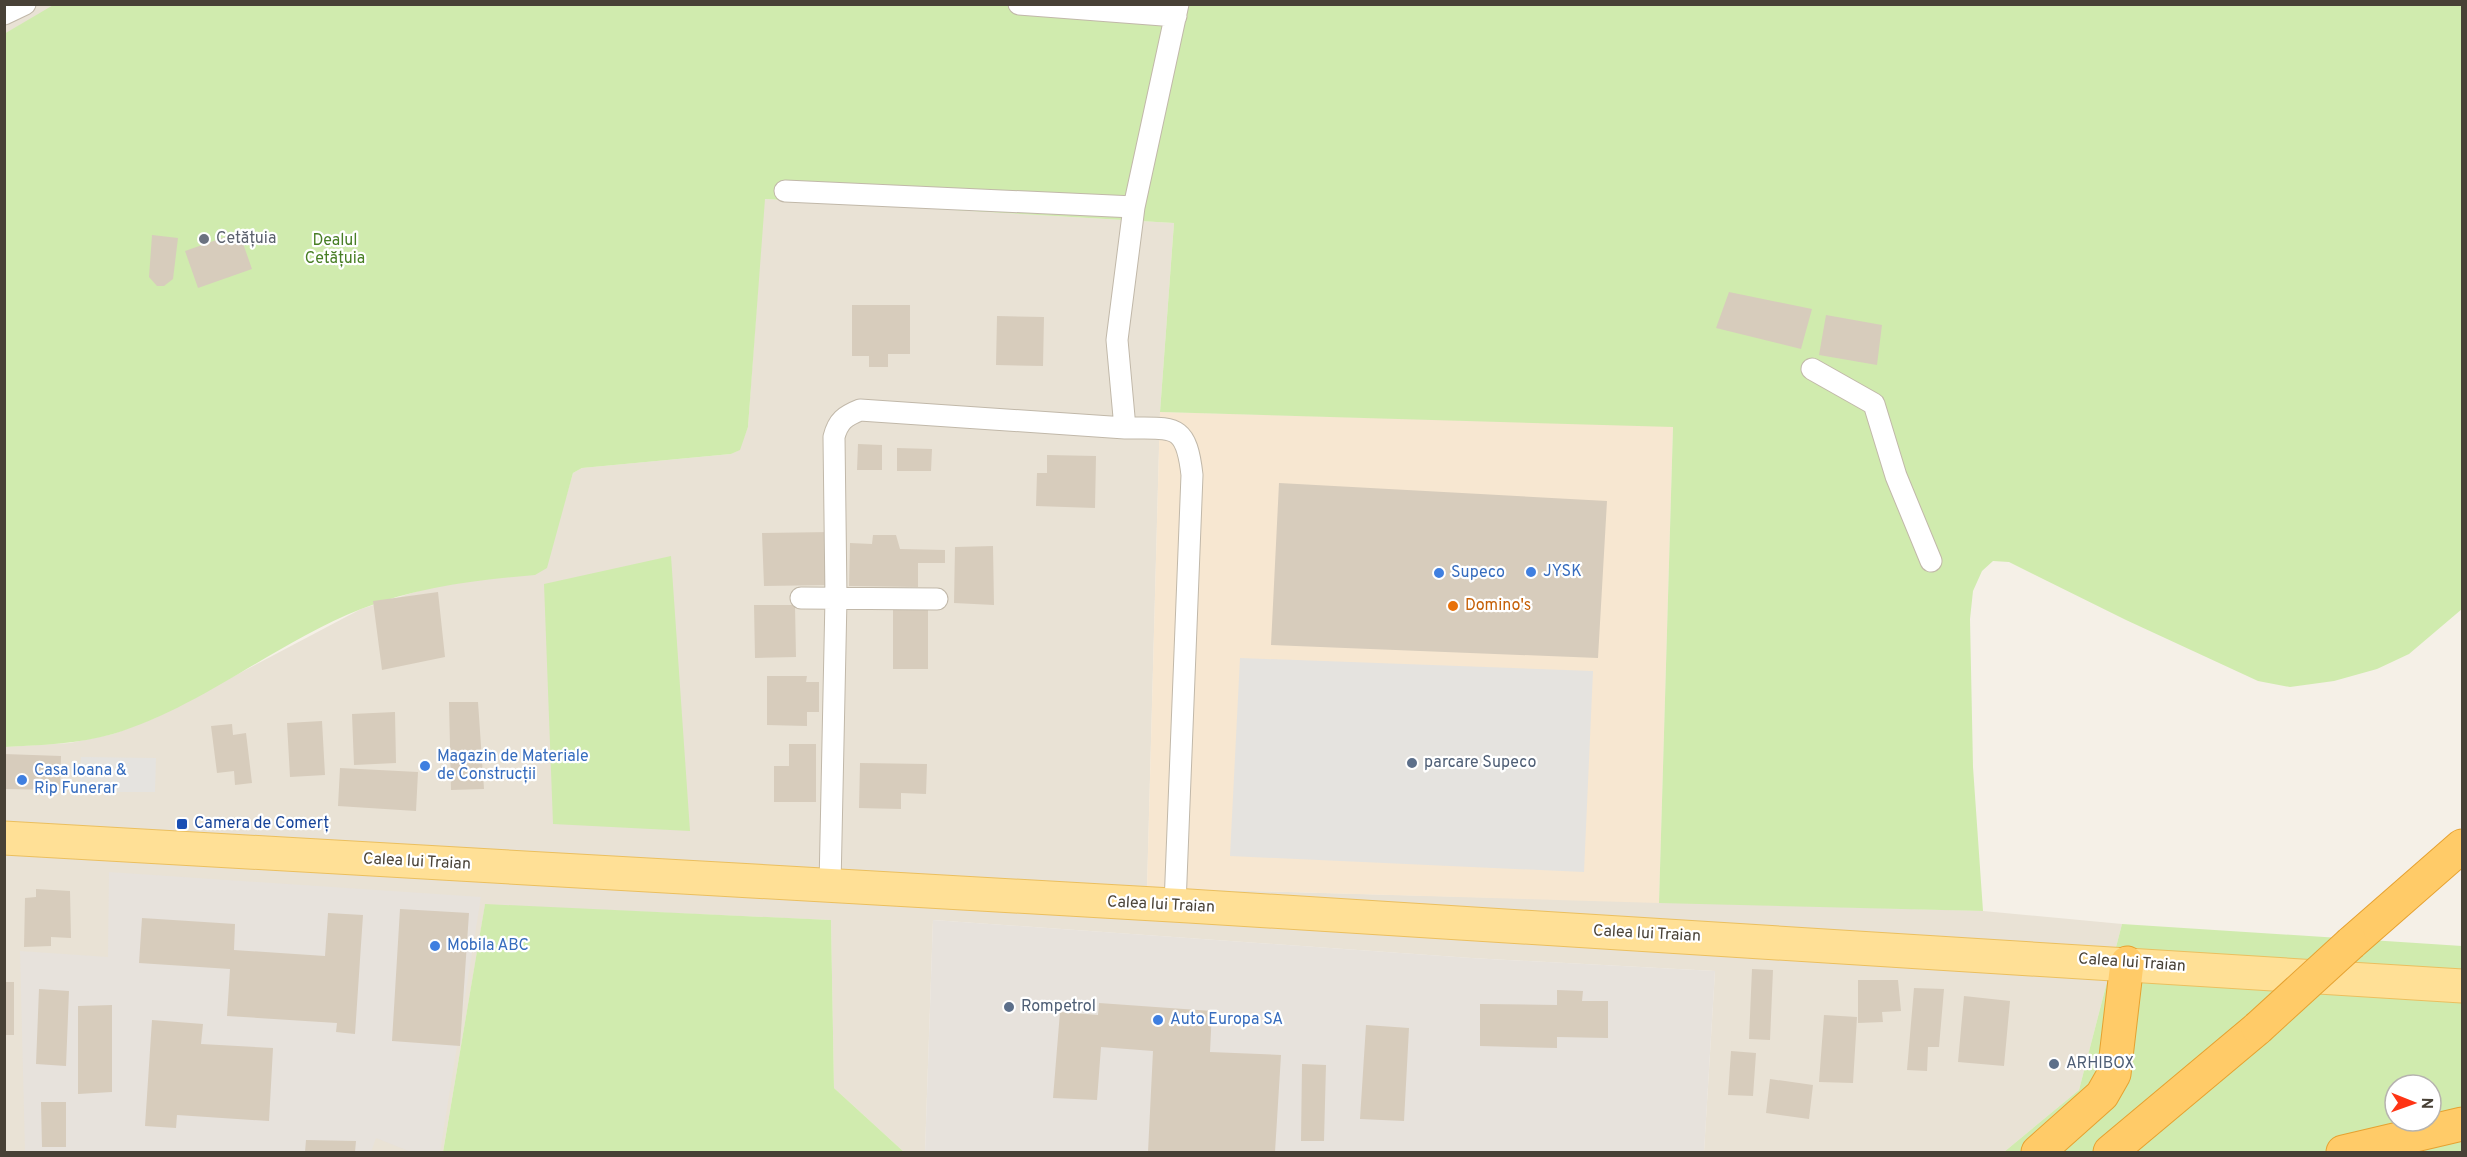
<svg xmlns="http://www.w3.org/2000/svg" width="2467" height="1157" font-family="Overpass,sans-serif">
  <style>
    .residential { fill: #e9e2d5 }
    .commercial { fill: #f7e7d1 }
    .industrial { fill: #e7e2dc }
    .green { fill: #d0ebae; fill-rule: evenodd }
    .parking { fill: #e5e3df }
    .building { fill: #d7ccbc }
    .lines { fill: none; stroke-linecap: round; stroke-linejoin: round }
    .street-casing { stroke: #c1b8a9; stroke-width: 23 }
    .primary-casing { stroke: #ebbf5f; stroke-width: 35 }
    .highway-casing { stroke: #e6a130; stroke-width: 35 }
    .street { stroke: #fff; stroke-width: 21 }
    .primary { stroke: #ffe096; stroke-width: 33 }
    .highway { stroke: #ffcb68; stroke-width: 33 }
    .highway-bridge-casing { stroke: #e6a130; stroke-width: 35; stroke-linecap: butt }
    .highway-bridge { stroke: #ffcb68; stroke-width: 33 }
    .worship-dot { fill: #6b7280; stroke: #fff; stroke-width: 2 }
    .shop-dot { fill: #3f7fe0; stroke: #fff; stroke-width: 2 }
    .food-dot { fill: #e8710a; stroke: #fff; stroke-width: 2 }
    .service-dot { fill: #5c6f8a; stroke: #fff; stroke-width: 2 }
    .transit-dot { fill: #1a4fb4; stroke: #fff; stroke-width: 2 }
    .labels { text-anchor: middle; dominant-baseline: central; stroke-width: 4.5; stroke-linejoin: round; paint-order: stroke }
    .worship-label { font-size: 16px; fill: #5b616d; stroke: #fff; text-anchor: start }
    .park-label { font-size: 16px; fill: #487e25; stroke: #fff }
    .shop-label { font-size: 16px; fill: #366cbe; stroke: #fff; text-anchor: start }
    .food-label { font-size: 16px; fill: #c56008; stroke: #fff; text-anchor: start }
    .service-label { font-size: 16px; fill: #4e5e75; stroke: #fff; text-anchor: start }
    .transit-label { font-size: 16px; fill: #164399; stroke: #fff; text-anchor: start }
    .street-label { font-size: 16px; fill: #484136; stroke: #fff }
  </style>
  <rect width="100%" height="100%" fill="#f5f0e7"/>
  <path class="residential" d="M 5,5 L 55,5 L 5,34 Z
    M 764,199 L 1174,223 L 1160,412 L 1147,888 L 1983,911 L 2122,924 L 2079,1090 L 2004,1152 L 1704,1152 L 1715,971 L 1471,958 L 933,920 L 925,1152 L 904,1152 L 834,1088 L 831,920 L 485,905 L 443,1152 L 5,1152 L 5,747 L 70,743 L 113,734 L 155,718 L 361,609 L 431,587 L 472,580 L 566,497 L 573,473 L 582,468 L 731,454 L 739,450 L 748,427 Z"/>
  <path class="commercial" d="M 1160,412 L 1673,426 L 1659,903 L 1147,888 Z"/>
  <path class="industrial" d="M 109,872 L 481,897 L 440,1152 L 411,1152 L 376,1138 L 371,1152 L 25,1152 L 20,951 L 108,957 Z
    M 933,920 L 1471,958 L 1715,971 L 1704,1152 L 925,1152 Z"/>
  <path class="green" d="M 55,4 L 2462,5 L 2462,609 L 2409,654 L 2377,669 L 2334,681 L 2290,687 L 2258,681 L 2126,620 L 2009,562 L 1993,561 L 1982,571 L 1973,591 L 1970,619 L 1973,767 L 1983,911 L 1659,903 L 1673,427 L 1160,412 L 1174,223 L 765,199 L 748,427 L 740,450 L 731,454 L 582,468 L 573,473 L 547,568 L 535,575 C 475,580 417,587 361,609 C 275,643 202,707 113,734 C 78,744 41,745 5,747 L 4,34 Z
    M 671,556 L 690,831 L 553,824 L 544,584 Z
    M 485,904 L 831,920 L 834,1088 L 904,1152 L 443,1152 Z
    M 2122,924 L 2462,946 L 2462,1152 L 2004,1152 L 2079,1090 ZM 2395,1085 L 2431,1085 L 2431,1121 L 2395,1121 Z"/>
  <path class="parking" d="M 1240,658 L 1593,671 L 1584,872 L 1230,856 Z
    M 81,757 L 156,758 L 155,792 L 79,792 Z"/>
  <path class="building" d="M 239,232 L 252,269 L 198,288 L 185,251 Z
    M 152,235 L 178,238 L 173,279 L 164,286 L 157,286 L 149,277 Z
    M 1729,292 L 1812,309 L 1801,349 L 1716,328 Z
    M 852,305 L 910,305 L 910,354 L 888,354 L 888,367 L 869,367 L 869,356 L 852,356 Z
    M 1826,315 L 1882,325 L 1877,365 L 1819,355 Z
    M 997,316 L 1044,317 L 1043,366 L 996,365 Z
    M 858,444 L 882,445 L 882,470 L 857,470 Z
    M 897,448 L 932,449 L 931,471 L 897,471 Z
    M 1047,455 L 1096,456 L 1095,508 L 1036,506 L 1037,473 L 1047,473 Z
    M 1279,483 L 1607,501 L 1598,658 L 1271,645 Z
    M 832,532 L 832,585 L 764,586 L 762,533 Z
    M 873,535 L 896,535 L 900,549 L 945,550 L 945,563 L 918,563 L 918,587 L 849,586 L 850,543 L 872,544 Z
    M 993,546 L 994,605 L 954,603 L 955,547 Z
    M 438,592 L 445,657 L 382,670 L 373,601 Z
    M 754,605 L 795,605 L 796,657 L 755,658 Z
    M 893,607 L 928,608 L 928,669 L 893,669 Z
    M 767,676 L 807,676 L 806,682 L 819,682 L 819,712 L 807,712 L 807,726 L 767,725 Z
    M 449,702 L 478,702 L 484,789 L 451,790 Z
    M 395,712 L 396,763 L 354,765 L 352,714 Z
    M 322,721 L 325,775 L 290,777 L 287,723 Z
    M 232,724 L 233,735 L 246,733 L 252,783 L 235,785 L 234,771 L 217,773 L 211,726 Z
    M 789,744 L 816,744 L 816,802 L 774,802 L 774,766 L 789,766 Z
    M 4,754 L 61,756 L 60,790 L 4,789 Z
    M 860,763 L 927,764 L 926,794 L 901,793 L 901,809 L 859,808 Z
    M 340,768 L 418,772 L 416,811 L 338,806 Z
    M 36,889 L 70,891 L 71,938 L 51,937 L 51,946 L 24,947 L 25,898 L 36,897 Z
    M 400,909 L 469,913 L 460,1046 L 392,1041 Z
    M 328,913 L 363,915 L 355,1034 L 336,1032 L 337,1023 L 227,1016 L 230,969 L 139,963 L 142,918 L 235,924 L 234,950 L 325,956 Z
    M 1752,969 L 1773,970 L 1770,1040 L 1749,1039 Z
    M 1858,980 L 1898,980 L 1901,1011 L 1882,1012 L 1883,1022 L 1858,1023 Z
    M 4,982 L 14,982 L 14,1035 L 4,1035 Z
    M 1914,988 L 1944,989 L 1939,1047 L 1928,1047 L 1927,1071 L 1907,1070 Z
    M 39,989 L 69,991 L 66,1066 L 36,1064 Z
    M 1557,990 L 1583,991 L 1582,1001 L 1608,1001 L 1608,1038 L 1557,1037 L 1557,1048 L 1480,1046 L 1480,1004 L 1557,1005 Z
    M 1964,996 L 2010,1001 L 2004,1066 L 1958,1062 Z
    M 1099,1003 L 1212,1011 L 1210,1052 L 1281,1055 L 1275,1152 L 1148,1152 L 1153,1051 L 1101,1047 L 1097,1100 L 1053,1098 L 1060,1012 L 1098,1015 Z
    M 112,1005 L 112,1092 L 78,1094 L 78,1006 Z
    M 1824,1015 L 1857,1017 L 1853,1083 L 1819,1082 Z
    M 152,1020 L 203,1024 L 201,1044 L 273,1048 L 269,1121 L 177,1115 L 176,1128 L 145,1126 Z
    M 1366,1025 L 1409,1028 L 1404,1121 L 1360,1119 Z
    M 1731,1051 L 1756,1053 L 1753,1096 L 1728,1095 Z
    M 1302,1064 L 1326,1065 L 1324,1141 L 1301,1141 Z
    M 1770,1079 L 1813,1085 L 1809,1119 L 1766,1113 Z
    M 41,1102 L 66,1102 L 66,1147 L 42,1147 Z
    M 306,1140 L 356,1141 L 355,1152 L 305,1152 Z"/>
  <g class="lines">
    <defs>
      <path id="street" d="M 1019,4 L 1176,16
        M 4,14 L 25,4
        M 785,191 L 1134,207
        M 1812,369 L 1874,404 L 1896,476 L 1931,561
        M 1125,428 C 1173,429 1186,421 1192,475 L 1175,905
        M 801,598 L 937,599
        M 830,886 L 836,598 L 834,437 C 838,421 845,416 860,410 L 1125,428 L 1117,340 L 1134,207 L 1178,4"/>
      <path id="primary" d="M 4,838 L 1189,906 L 2462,986"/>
      <path id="highway" d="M 2351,943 L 2462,846
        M 2038,1152 L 2102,1095 L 2114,1074 L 2127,963
        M 2110,1152 L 2258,1028
        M 2343,1152 L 2462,1124"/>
    </defs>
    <use href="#street" class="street-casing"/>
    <use href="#primary" class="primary-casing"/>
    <use href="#highway" class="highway-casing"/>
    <use href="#street" class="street"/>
    <use href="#primary" class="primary"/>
    <use href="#highway" class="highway"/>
    <defs>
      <path id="highway-bridge" d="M 2258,1028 L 2351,943"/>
    </defs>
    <use href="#highway-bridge" class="highway-bridge-casing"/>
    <use href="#highway-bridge" class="highway-bridge"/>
  </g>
  <circle class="worship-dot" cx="204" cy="239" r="6"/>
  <g class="shop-dot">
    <circle cx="1531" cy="572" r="6"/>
    <circle cx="1439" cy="573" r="6"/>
    <circle cx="425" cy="766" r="6"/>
    <circle cx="22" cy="780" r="6"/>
    <circle cx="435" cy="946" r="6"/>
    <circle cx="1158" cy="1020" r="6"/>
  </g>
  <circle class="food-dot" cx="1453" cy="606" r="6"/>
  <g class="service-dot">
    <circle cx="1412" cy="763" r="6"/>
    <circle cx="1009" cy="1007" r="6"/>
    <circle cx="2054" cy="1064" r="6"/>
  </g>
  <rect class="transit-dot" x="176" y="818" width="12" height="12" rx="3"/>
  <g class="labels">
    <g class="worship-label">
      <text x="216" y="239">Cetățuia</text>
    </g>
    <g class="park-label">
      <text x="335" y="241">Dealul<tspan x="335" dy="18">Cetățuia</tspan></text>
    </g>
    <g class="shop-label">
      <text x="1543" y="572">JYSK</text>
      <text x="1451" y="573">Supeco</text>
      <text x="437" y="757">Magazin de Materiale<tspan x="437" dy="18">de Construcții</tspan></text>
      <text x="34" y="771">Casa Ioana &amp;<tspan x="34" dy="18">Rip Funerar</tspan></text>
      <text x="447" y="946">Mobila ABC</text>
      <text x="1170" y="1020">Auto Europa SA</text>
    </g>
    <g class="food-label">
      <text x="1465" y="606">Domino's</text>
    </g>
    <g class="service-label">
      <text x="1424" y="763">parcare Supeco</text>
      <text x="1021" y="1007">Rompetrol</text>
      <text x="2066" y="1064">ARHIBOX</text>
    </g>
    <g class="transit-label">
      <text x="194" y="824">Camera de Comerț</text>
    </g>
    <g class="street-label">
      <text transform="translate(417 862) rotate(3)">Calea lui Traian</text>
      <text transform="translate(1161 905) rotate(3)">Calea lui Traian</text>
      <text transform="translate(1647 934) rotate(3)">Calea lui Traian</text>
      <text transform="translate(2132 963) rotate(4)">Calea lui Traian</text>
    </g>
  </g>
  <rect width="2467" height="1157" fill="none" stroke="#484136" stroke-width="12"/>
  <g transform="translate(2413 1103) rotate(91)"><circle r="28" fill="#ffffff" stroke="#b6b3af" stroke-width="1.5"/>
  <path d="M0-4.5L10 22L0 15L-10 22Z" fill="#ff3414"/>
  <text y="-9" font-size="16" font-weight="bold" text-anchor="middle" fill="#484136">N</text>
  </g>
</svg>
